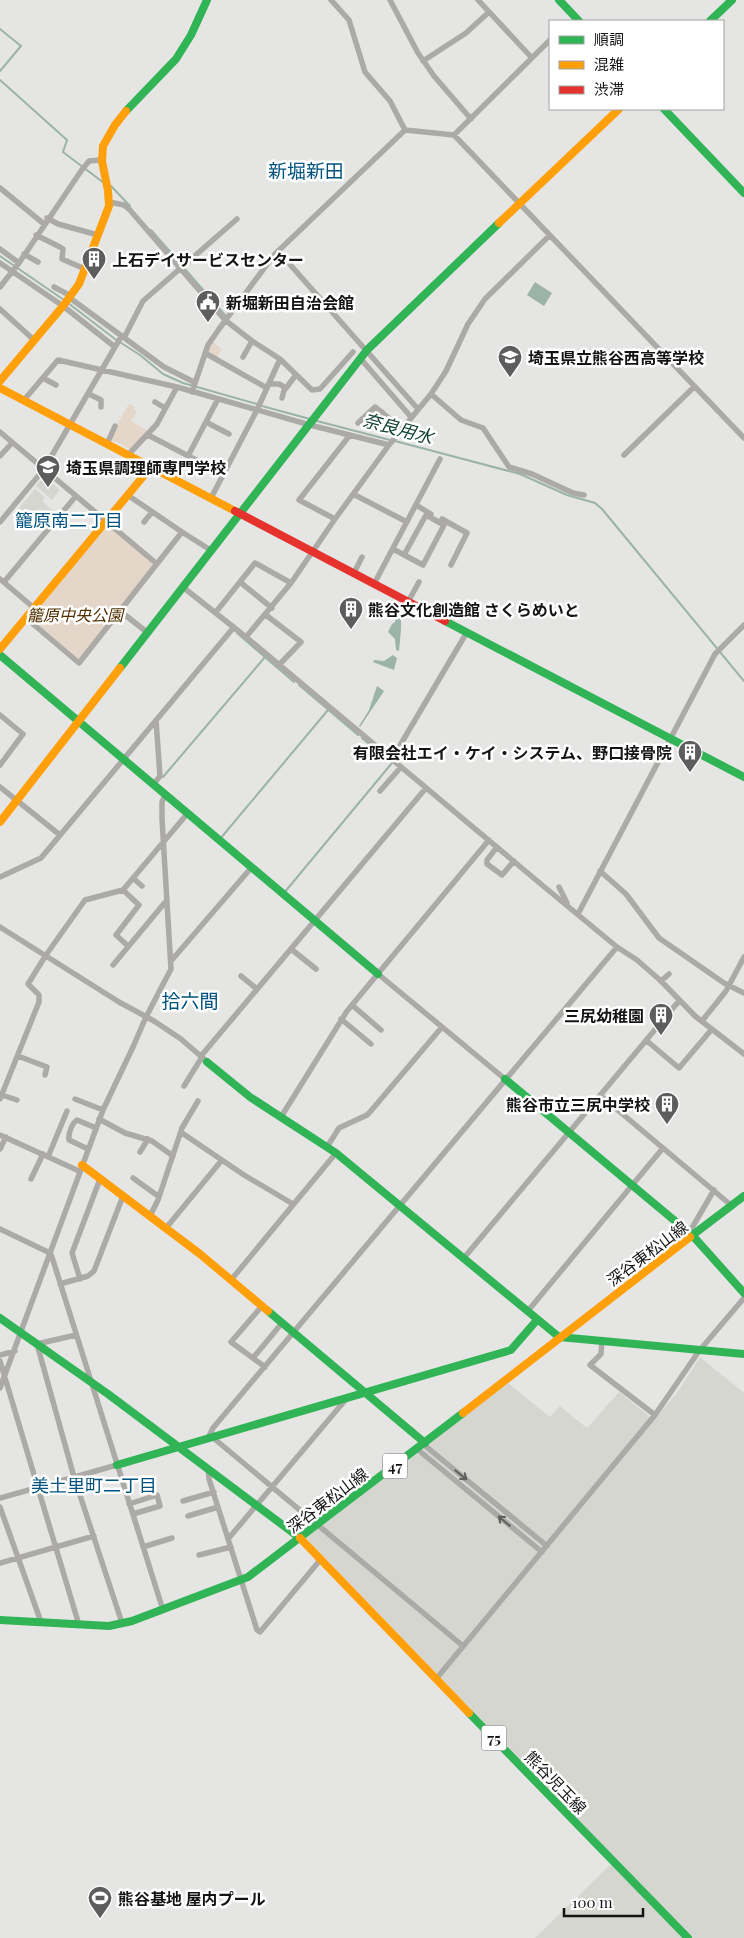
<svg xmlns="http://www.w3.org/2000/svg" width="744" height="1938" font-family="'Playfair Display','Noto Sans JP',serif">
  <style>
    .built { fill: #d5d6d0 }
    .green { fill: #e4d6c8 }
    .water { fill: #9bb3a8 }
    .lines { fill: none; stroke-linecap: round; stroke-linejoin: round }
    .stream { stroke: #9bb3a8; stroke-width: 2 }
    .street { stroke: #abaaa7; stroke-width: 5.5 }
    .fast { stroke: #30b455; stroke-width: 8 }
    .slow { stroke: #ff9f0a; stroke-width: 8 }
    .jam { stroke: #e5322d; stroke-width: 8 }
    .oneway { stroke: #5f5f5d }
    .labels { text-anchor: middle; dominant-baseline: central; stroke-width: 5; stroke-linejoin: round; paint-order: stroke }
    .shield { fill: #fff; stroke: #5a5a5a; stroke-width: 1 }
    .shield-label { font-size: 15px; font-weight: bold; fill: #131413 }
    .poi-label { font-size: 16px; font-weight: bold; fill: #131413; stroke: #fff; text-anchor: start }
    .park-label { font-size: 16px; font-style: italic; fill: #523001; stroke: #fff }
    .street-label { font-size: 16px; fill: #131413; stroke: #fff }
    .water-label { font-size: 18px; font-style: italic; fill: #124332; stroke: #fff }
    .neighbourhood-label { font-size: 18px; fill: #00537f; stroke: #fff }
    .quarter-label { font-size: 19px; fill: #00537f; stroke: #fff }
  </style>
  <rect width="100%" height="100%" fill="#e5e5e4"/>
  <path class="built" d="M 44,477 L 60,490 L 52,500 L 36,486 Z
    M 35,489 L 45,497 L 42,501 L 56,514 L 43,529 L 19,508 Z
    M 700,1357 L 744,1393 L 744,1938 L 535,1938 L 609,1866 L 617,1860 L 306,1538 L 507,1382 L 550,1417 L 560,1406 L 587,1428 L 619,1392 L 654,1420 L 677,1393 Z"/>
  <path class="green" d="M 213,342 L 222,349 L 216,358 L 208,351 Z
    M 129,404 L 135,407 L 134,410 L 137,412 L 131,421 L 148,431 L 130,449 L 112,440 L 118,423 Z
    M 110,527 L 152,563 L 153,566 L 80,658 L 77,658 L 32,620 L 31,617 L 106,528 Z"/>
  <path class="water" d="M 535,282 L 552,293 L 544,306 L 527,295 Z
    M 401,606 L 401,629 L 399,651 L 396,650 L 395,639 L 388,632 L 392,624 L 395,622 L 396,615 Z
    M 393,655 L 397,658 L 394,670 L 373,662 L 374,660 L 384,661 Z
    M 377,686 L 384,691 L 360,727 L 359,726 L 369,710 Z"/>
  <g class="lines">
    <path class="stream" d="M 0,29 L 21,46 L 0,71
      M 0,80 L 67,140 L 63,152 L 104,183
      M 111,186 L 130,206
      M 151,230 L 181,264
      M 0,256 L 64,300
      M 184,268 L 225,315
      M 68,303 L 115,339 L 140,355 L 163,374 L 183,383 L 257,404
      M 262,406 L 310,419
      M 317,421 L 390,440
      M 395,441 L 520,474 L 567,495 L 595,503 L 602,509 L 744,681
      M 237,633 L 294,682
      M 299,685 L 358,735
      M 362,738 L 387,759
      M 163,777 L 265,657
      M 220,839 L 328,710
      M 284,893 L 392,763"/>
    <path class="street" d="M 331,0 L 349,20 L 365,72 L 390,101 L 405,130
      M 390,0 L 418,53 L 434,76 L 471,119
      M 478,0 L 532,58
      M 423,61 L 466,33 L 489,12
      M 454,135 L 550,40
      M 0,188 L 44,224
      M 109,202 L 124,205 L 129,209 L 225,320 L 252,341 L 280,359 L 312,390 L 320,389 L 353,352
      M 47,218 L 58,224 L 98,235
      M 36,235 L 60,247 L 63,249 L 62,259 L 85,269
      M 0,249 L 19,263
      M 278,251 L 418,409
      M 24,254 L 38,262
      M 0,263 L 63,306 L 115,347
      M 0,287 L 19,263 L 81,171 L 89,161 L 101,160
      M 54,287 L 71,296
      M 70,298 L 164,367 L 194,382
      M 0,309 L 34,340
      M 205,353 L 267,388
      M 243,357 L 252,341
      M 360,358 L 411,417
      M 43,378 L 56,385
      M 269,384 L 279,384 L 286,388 L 296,375
      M 192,392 L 208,345 L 219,329 L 274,255 L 405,130 L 454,135 L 744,438
      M 89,394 L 101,400 L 101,407
      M 431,394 L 461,420 L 483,428 L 509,467 L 532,474 L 573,493 L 584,495
      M 282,398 L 285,387
      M 24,400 L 58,360 L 177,387 L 310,425 L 389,445
      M 155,402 L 165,408
      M 376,420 L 382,412
      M 206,422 L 229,434
      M 358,423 L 375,407 L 402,429
      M 0,432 L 157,564
      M 148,435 L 223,474
      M 107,444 L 115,426
      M 128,455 L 157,424 L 177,387
      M 624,455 L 694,387
      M 0,456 L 12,443
      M 188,456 L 218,399
      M 353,494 L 407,522
      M 211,498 L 257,410 L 280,359
      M 416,505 L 431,514
      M 335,519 L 299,500 L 350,435
      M 442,519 L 467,533 L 451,565
      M 0,522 L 44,469 L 115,347 L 121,337 L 125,336 L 143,301 L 237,219
      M 144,522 L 152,512
      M 182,532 L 212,551
      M 393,549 L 423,565 L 444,525 L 426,515 L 404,555
      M 354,573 L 362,557
      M 0,579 L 34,608
      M 4,582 L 76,496
      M 240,582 L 272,608
      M 374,584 L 440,459
      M 184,588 L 246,637 L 548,890 L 617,947 L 637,960 L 661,981 L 695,1016 L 744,1054
      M 408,602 L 419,582
      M 120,611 L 148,633
      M 216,612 L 255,563 L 291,583
      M 266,615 L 301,642 L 279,665
      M 26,618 L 79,663 L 182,532 L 129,496
      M 246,637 L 291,583 L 335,519 L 389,445 L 431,394 L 446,371 L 468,324 L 485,299 L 549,236
      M 0,715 L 23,734 L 0,765
      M 392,759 L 467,632
      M 153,785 L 160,776 L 156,720
      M 0,787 L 60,835
      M 380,791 L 401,767
      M 497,847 L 487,860 L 487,864 L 502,875 L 514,861
      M 600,871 L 626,894 L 659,938 L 724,983 L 744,993
      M 0,877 L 41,858 L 234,627
      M 133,878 L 142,886
      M 559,887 L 567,903
      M 123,890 L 139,905 L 116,935 L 128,946
      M 578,914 L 715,654 L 744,625
      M 0,927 L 119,1002 L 154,1021 L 181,1039 L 204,1059
      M 291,949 L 316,969
      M 171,961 L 251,868
      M 113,965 L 167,900
      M 378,974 L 505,1079
      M 241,976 L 257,989
      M 661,981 L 669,974
      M 352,1005 L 381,1030
      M 341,1019 L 371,1044
      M 702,1021 L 726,991 L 744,957
      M 647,1041 L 679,1068 L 712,1029
      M 18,1056 L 47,1067 L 45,1075
      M 201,1056 L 426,788
      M 184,1086 L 202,1057
      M 2,1095 L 17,1100
      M 601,1096 L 732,1206
      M 0,1099 L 39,1002 L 39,995 L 28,984 L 46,955 L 85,900 L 123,890 L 187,814
      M 75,1099 L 103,1110
      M 281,1117 L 347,1011 L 489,840
      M 99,1119 L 125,1133 L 152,1141 L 173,1156
      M 182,1133 L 244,1175 L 293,1204
      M 0,1135 L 79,1171
      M 327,1147 L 339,1128 L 367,1115 L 370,1112 L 442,1027
      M 0,1149 L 6,1137
      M 88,1149 L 69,1140 C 68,1134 72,1123 77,1120 L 96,1128
      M 140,1152 L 148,1139
      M 48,1157 L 67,1111
      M 133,1178 L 158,1196
      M 31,1179 L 43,1154
      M 150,1216 L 158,1200 L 182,1128 L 198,1101
      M 166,1228 L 222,1160
      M 0,1229 L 50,1253 L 52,1257 L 163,1610
      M 689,1233 L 714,1190
      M 463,1259 L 679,1001
      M 80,1279 L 72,1253 L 100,1179
      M 231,1280 L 336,1153
      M 60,1284 L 88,1276 L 94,1271 L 123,1196
      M 262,1306 L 231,1342 L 265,1367
      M 527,1312 L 663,1148
      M 76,1335 L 37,1344 L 74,1477 L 122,1623
      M 602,1340 L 601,1354 L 590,1365 L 655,1415
      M 0,1355 L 15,1351
      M 253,1358 L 282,1323
      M 0,1361 L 79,1625
      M 0,1388 L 103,1110 L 133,1047 L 146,1017 L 171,969 L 162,819 L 162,802 L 165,795
      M 211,1436 L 463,1646
      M 208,1438 L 213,1428 L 617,947
      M 423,1444 L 547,1546
      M 417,1449 L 542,1552
      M 208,1468 L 209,1479 L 257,1630 L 260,1632 L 321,1559
      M 0,1498 L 117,1465
      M 183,1501 L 214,1492
      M 129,1504 L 157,1495 L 160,1506 L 133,1514
      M 0,1507 L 41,1622
      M 188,1516 L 218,1507
      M 228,1539 L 347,1398
      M 143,1547 L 172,1538
      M 199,1555 L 231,1547
      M 0,1563 L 94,1536
      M 436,1679 L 655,1415 L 699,1351 L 744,1298"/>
    <path class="fast" d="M 559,0 L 579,21
      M 710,21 L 732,0
      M 664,109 L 744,193
      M 126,111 L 176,59 L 191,35 L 207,0
      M 445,621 L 744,777
      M 0,655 L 378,974
      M 120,668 L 367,350 L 499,223
      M 207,1062 L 250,1097 L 336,1153 L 559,1337 L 744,1354
      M 505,1079 L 693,1236 L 744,1293
      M 690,1237 L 744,1196
      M 268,1311 L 425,1443
      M 0,1318 L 108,1394 L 300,1538
      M 117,1465 L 511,1350 L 537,1320
      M 0,1620 L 109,1626 L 132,1621 L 248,1577 L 463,1413
      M 469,1713 L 688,1938"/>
    <path class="slow" d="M 499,223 L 619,109
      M 0,381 L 63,306 L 79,284 L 109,206 L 108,191 L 102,161 L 103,146 L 115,125 L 126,111
      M 0,388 L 235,511
      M 0,649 L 151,467
      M 0,822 L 120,668
      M 82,1165 L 200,1254 L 268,1311
      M 463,1413 L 690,1237
      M 300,1538 L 469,1713"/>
    <path class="jam" d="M 235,511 L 445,621"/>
  </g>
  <defs><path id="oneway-shaft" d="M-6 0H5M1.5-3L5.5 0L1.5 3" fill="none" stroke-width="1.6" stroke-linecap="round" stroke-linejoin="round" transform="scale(1.25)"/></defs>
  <g class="oneway">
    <use href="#oneway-shaft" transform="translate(461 1475) rotate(39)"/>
    <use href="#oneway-shaft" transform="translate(504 1521) rotate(-140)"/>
  </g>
  <defs>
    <symbol id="building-pin" viewBox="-11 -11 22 30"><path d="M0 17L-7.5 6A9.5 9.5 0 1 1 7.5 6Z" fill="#5c5d5c" stroke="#fff"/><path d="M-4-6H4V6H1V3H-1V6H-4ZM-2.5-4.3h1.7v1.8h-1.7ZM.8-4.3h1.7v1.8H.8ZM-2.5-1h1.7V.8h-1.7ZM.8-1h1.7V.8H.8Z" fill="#fff"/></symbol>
    <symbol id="civic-pin" viewBox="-11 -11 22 30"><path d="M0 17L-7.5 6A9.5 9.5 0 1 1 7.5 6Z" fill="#5c5d5c" stroke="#fff"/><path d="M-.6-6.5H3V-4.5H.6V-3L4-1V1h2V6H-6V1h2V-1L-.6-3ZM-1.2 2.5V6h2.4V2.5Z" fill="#fff"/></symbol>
    <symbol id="school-pin" viewBox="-11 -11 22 30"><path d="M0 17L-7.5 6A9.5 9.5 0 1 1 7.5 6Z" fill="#5c5d5c" stroke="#fff"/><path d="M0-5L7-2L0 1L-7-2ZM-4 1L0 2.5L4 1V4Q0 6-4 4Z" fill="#fff"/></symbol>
    <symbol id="university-pin" viewBox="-11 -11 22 30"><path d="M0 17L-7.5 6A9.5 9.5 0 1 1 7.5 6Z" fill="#5c5d5c" stroke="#fff"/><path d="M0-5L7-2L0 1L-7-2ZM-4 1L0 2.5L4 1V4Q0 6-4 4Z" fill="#fff"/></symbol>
    <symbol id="stadium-pin" viewBox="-11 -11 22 30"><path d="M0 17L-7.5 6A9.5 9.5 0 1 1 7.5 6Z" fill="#5c5d5c" stroke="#fff"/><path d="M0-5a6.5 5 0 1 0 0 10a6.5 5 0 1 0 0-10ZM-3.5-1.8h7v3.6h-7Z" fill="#fff"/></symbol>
  </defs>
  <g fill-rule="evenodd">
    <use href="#building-pin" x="80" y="245" width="28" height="38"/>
    <use href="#civic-pin" x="194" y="288" width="28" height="38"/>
    <use href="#school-pin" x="496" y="343" width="28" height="38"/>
    <use href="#university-pin" x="34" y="453" width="28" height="38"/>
    <use href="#building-pin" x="337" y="595" width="28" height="38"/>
    <use href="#building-pin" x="676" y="738" width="28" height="38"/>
    <use href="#building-pin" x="647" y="1001" width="28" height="38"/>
    <use href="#building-pin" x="653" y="1090" width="28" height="38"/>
    <use href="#stadium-pin" x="86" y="1884" width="28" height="38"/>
  </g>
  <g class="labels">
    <g class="shield">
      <rect x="382.5" y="1453.5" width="25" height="25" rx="4"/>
      <rect x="481.5" y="1725.5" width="25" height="25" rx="4"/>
    </g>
    <g class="shield-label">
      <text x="395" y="1466">47</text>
      <text x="494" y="1738">75</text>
    </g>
    <g class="poi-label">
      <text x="112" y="259">上石デイサービスセンター</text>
      <text x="226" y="302">新堀新田自治会館</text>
      <text x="528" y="357">埼玉県立熊谷西高等学校</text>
      <text x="66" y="467">埼玉県調理師専門学校</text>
      <text x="368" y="609">熊谷文化創造館 さくらめいと</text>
      <text x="672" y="752" text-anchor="end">有限会社エイ・ケイ・システム、野口接骨院</text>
      <text x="644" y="1015" text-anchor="end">三尻幼稚園</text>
      <text x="650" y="1104" text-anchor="end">熊谷市立三尻中学校</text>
      <text x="118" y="1898">熊谷基地 屋内プール</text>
    </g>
    <g class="park-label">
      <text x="75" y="614">籠原中央公園</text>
    </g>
    <g class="street-label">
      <text transform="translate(647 1253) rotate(-37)">深谷東松山線</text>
      <text transform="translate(327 1500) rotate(-37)">深谷東松山線</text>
      <text transform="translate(556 1782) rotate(46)">熊谷児玉線</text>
    </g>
    <g class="water-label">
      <text transform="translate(398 428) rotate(15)">奈良用水</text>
    </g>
    <g class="neighbourhood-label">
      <text x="69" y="520">籠原南二丁目</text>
      <text x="94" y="1485">美土里町二丁目</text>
    </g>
    <g class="quarter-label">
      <text x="306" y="170">新堀新田</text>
      <text x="190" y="1000">拾六間</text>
    </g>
  </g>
  <rect x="549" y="20" width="175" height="90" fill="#ffffff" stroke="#a1a1a1"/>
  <rect x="559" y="36" width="25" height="8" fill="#30b455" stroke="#a1a1a1"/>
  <text x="594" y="45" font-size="15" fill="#131413">順調</text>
  <rect x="559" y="61" width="25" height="8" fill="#ff9f0a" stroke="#a1a1a1"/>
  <text x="594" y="70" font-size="15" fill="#131413">混雑</text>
  <rect x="559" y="86" width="25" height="8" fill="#e5322d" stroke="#a1a1a1"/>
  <text x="594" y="95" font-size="15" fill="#131413">渋滞</text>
  <path d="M564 1908v8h79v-8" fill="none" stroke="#131413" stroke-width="2.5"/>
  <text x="572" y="1908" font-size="15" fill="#131413" stroke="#ffffff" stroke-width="4" paint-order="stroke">100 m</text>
</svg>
